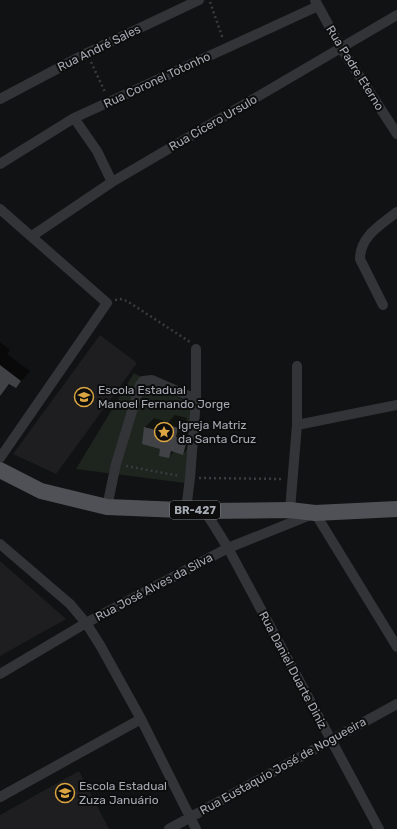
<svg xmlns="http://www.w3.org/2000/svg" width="397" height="829" font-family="Rubik,sans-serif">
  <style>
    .built { fill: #1e1e20 }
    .green { fill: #1e251f }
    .shadow { fill: #0007 }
    .building { fill: #414246 }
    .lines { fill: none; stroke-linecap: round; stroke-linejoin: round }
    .path { stroke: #393b3e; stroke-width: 2.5; stroke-dasharray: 2 3; stroke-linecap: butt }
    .street { stroke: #333437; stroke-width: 10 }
    .primary { stroke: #4f5156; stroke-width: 16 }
    .labels { text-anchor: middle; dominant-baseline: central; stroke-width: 4; stroke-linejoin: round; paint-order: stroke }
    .shield { fill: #0d0d0e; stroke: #777a81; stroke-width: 1 }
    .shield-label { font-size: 11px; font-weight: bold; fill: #a5a9b2 }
    .street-label { font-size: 12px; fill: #a5a9b2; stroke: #0d0d0e }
    .poi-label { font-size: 12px; fill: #a5a9b2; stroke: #0d0d0e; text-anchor: start }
  </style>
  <rect width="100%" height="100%" fill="#111213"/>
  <path class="built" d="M 100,335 L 137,363 L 56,474 L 13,454 Z
    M 0,561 L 66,619 L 0,656 Z
    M 79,771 L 109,829 L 0,829 L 0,815 Z"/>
  <path class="green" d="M 134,373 L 196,407 L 185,483 L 76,469 Z"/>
  <path class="shadow" d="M 0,342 L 10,350 L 7,354 L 30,371 L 16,387 L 11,383 L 0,395 Z
    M 175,415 L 187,418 L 184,427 L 195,431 L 192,444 L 183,454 L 175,451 L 168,457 L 161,449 L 143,443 L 145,427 L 154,418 L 168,422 Z"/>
  <path class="building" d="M 0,365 L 21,381 L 16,388 L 9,384 L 0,396 Z
    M 165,424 L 178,428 L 176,437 L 187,440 L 183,455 L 171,451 L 169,458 L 159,456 L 160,449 L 142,444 L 144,427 L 164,432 Z"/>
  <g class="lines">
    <path class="path" d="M 210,2 L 223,39
      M 91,62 L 105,92
      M 115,300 L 120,299 L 127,301 L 190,342
      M 126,466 L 180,476
      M 199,478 L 282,479"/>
    <path class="street" d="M 315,0 L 341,48 L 397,134
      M 0,99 L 87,53 L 199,0
      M 74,118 L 97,151 L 112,182
      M 0,164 L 74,118 L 318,6
      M 0,209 L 107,303 L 0,458
      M 32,236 L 112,182 L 397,15
      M 383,305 L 360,259 C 360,236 381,225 397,212
      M 297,425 L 297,366
      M 107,507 L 116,464 L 140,385 L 143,381 L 152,380 L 196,399
      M 186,510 L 190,478 L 196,399 L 196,349
      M 290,510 L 297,425 L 397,405
      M 205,511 L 228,548 L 379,829
      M 0,544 L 70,604 L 86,623 L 100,645 L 141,719 L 196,829
      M 0,674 L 86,623 L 228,548 L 315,513 L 397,647
      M 0,797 L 141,719
      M 169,829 L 397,704"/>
    <path class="primary" d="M 0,470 L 41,491 L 107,507 L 205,511 L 290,510 L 315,513 L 397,509"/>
  </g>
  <defs>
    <symbol id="school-ring" viewBox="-11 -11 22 22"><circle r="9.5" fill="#0d0d0e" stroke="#dba541" stroke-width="1.5"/><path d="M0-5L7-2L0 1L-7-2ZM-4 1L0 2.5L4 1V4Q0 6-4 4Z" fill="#dba541"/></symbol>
    <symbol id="sight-ring" viewBox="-11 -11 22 22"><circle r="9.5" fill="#0d0d0e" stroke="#dba541" stroke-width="1.5"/><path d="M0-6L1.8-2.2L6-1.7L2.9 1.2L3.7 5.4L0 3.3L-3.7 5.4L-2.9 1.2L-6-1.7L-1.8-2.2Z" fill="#dba541"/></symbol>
  </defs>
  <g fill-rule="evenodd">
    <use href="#school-ring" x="73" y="386" width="22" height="22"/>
    <use href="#sight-ring" x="153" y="421" width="22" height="22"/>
    <use href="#school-ring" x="54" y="782" width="22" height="22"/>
  </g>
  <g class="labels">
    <rect class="shield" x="170" y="501" width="50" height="18" rx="3"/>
    <g class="shield-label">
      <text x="195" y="510">BR-427</text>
    </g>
    <g class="street-label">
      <text transform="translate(99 48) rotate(-26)">Rua André Sales</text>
      <text transform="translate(355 68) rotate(58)">Rua Padre Eterno</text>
      <text transform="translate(157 80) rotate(-25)">Rua Coronel Totonho</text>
      <text transform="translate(213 123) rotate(-30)">Rua Cícero Ursulo</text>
      <text transform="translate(154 587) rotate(-28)">Rua José Alves da Silva</text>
      <text transform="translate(293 670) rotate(62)">Rua Daniel Duarte Diniz</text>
      <text transform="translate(283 766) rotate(-29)">Rua Eustaquio José de Nogueeira</text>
    </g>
    <g class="poi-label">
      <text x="98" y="390">Escola Estadual<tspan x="98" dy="14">Manoel Fernando Jorge</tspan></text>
      <text x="178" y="425">Igreja Matriz<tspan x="178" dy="14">da Santa Cruz</tspan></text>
      <text x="79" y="786">Escola Estadual<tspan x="79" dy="14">Zuza Januário</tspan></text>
    </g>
  </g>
</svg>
